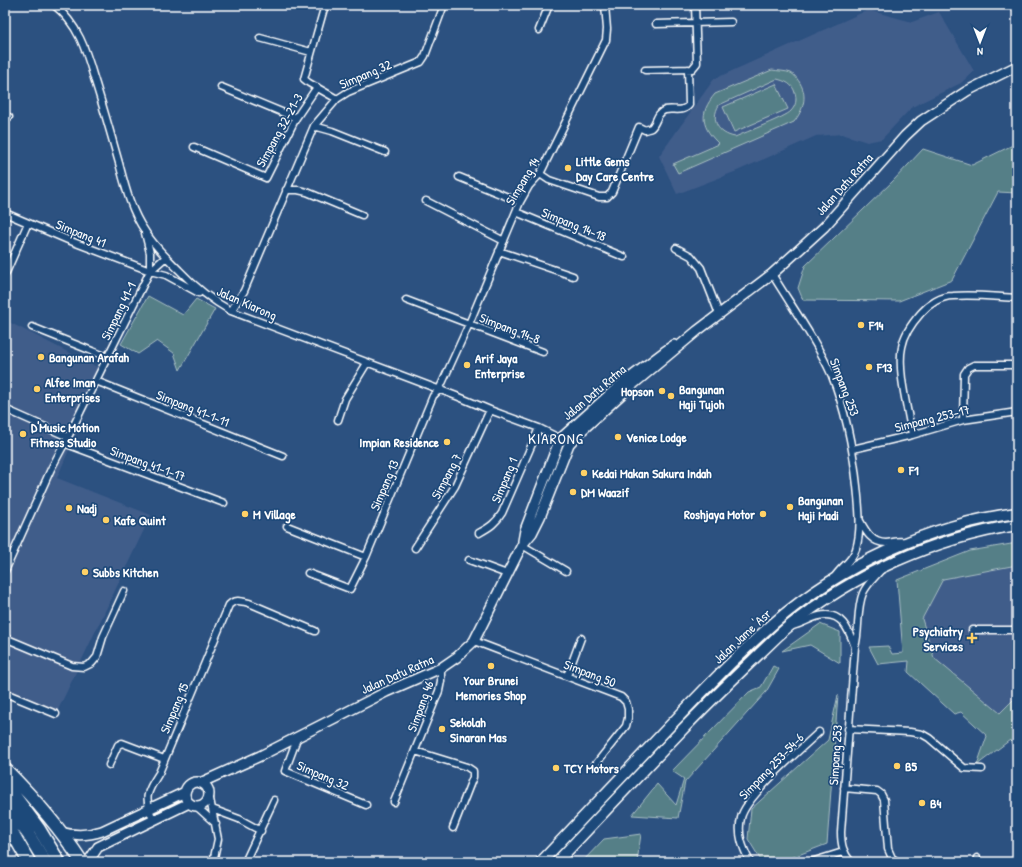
<svg xmlns="http://www.w3.org/2000/svg" width="1022" height="867" font-family="'Patrick Hand',sans-serif">
  <style>
    .built { fill: #405d8a }
    .green { fill: #547f87; stroke: #aabfc3; fill-rule: evenodd }
    .lines { fill: none; stroke-linecap: round; stroke-linejoin: round }
    .street-casing { stroke: #fff; stroke-width: 9 }
    .secondary-casing { stroke: #fff; stroke-width: 12 }
    .primary-casing { stroke: #fff; stroke-width: 13 }
    .highway-casing { stroke: #fff; stroke-width: 15 }
    .street { stroke: #1f4a7a; stroke-width: 6 }
    .secondary { stroke: #1f4a7a; stroke-width: 9 }
    .primary { stroke: #1f4a7a; stroke-width: 10 }
    .highway { stroke: #1f4a7a; stroke-width: 12 }
    .poi-dot { fill: #ffd166; stroke: #1f4a7a; stroke-width: 1.5 }
    .labels { text-anchor: middle; dominant-baseline: central; stroke-width: 3.5; stroke-linejoin: round; paint-order: stroke }
    .street-label { font-size: 13px; fill: #fff; stroke: #1f4a7a }
    .poi-label { font-size: 13px; font-weight: bold; fill: #fff; stroke: #1f4a7a; text-anchor: start }
    .quarter-label { font-size: 15px; letter-spacing: 1px; fill: #fff; stroke: #1f4a7a }
  </style>
  <rect width="100%" height="100%" fill="#2c5180"/>
  <filter id="ink" filterUnits="userSpaceOnUse"><feTurbulence type="fractalNoise" baseFrequency=".025" numOctaves="2"/><feDisplacementMap in="SourceGraphic" scale="8" xChannelSelector="R" yChannelSelector="G"/><feConvolveMatrix kernelMatrix="1 2 1 2 8 2 1 2 1" color-interpolation-filters="sRGB"/></filter>
  <g filter="url(#ink)">
    <path class="built" d="M 868,10 L 912,22 L 939,12 L 974,71 L 961,83 L 912,107 L 882,139 L 867,142 L 842,134 L 816,136 L 737,171 L 677,194 L 659,156 L 714,79 Z
      M 5,320 L 103,370 L 57,478 L 151,515 L 56,714 L 5,692 Z
      M 1017,565 L 1017,696 L 1000,713 L 934,658 L 922,619 L 943,579 Z"/>
    <path class="green" d="M 772,70 C 778,71 786,71 791,73 C 795,75 798,80 800,83 C 808,97 803,110 794,122 L 678,173 L 673,164 L 719,144 C 702,128 698,114 715,94 ZM 777,79 C 785,81 793,84 795,93 C 797,99 796,106 791,111 C 786,117 746,132 735,137 C 718,134 710,120 719,105 Z
      M 776,84 L 788,109 L 734,132 L 723,107 Z
      M 1017,143 L 1017,193 L 998,192 L 952,280 L 899,301 L 803,300 L 798,288 L 805,266 L 893,181 L 923,149 L 972,165 Z
      M 148,296 L 183,315 L 196,299 L 215,309 L 180,370 L 174,353 L 157,341 L 138,354 L 121,344 Z
      M 1017,543 L 1017,565 L 943,579 L 922,619 L 934,658 L 1000,713 L 1017,696 L 1016,711 L 1017,712 L 1017,755 L 1010,740 L 977,765 L 987,736 L 961,712 L 954,714 L 908,672 L 909,661 L 878,664 L 869,647 L 888,646 L 892,654 L 903,653 L 897,580 L 970,551 Z
      M 820,624 L 840,632 L 840,663 L 810,645 L 782,651 Z
      M 773,666 L 779,669 L 766,692 L 685,782 L 678,818 L 632,815 L 657,784 L 676,805 L 684,779 L 672,771 L 749,692 L 761,687 Z
      M 838,695 L 827,844 L 780,862 L 762,862 L 748,839 L 751,809 L 828,740 Z
      M 641,834 L 637,862 L 582,862 L 604,839 Z"/>
    <g class="lines">
      <defs>
        <path id="street" d="M 54,5 C 78,24 86,50 94,78 C 103,106 111,135 119,163 C 125,186 131,211 145,231 C 154,246 167,258 179,270 C 195,287 211,300 231,311 L 459,397 L 490,410 L 539,428 L 563,440
          M 325,5 L 304,79 L 309,83 L 337,99
          M 656,24 L 731,22
          M 539,30 L 549,5
          M 260,38 L 311,52
          M 645,70 L 692,69 L 697,63 L 695,5
          M 221,87 L 296,118
          M 5,116 L 9,117
          M 314,126 L 332,131 L 385,152
          M 194,147 L 266,178 L 296,118 L 317,87
          M 540,174 L 549,180 L 599,197 L 607,197 L 612,192 L 639,127 L 645,130 C 647,129 649,129 651,128 C 657,123 656,113 665,110 C 674,108 682,113 689,105 L 688,69
          M 459,177 L 520,202
          M 286,190 L 298,190 L 307,192 L 362,215
          M 426,201 L 504,241
          M 516,212 L 624,257
          M 5,213 L 68,240 L 150,271 L 166,275 L 199,293
          M 145,233 L 150,253 L 150,271
          M 676,248 L 691,256 L 701,268 L 719,314
          M 499,251 L 573,276
          M 772,274 C 792,307 816,340 832,376 C 846,412 853,448 857,486 C 859,507 862,529 856,549 C 852,562 840,567 834,578
          M 5,275 L 28,223
          M 406,300 L 543,352
          M 231,311 L 244,291 L 314,126 L 337,99 L 348,92 L 421,62 L 425,56 L 444,5
          M 32,327 L 107,357
          M 96,381 L 283,456
          M 5,409 L 68,437
          M 338,420 L 345,399 L 367,363
          M 963,420 L 964,374 L 968,368 L 974,365 L 1017,365
          M 912,435 C 908,410 897,370 902,347 C 904,334 913,322 921,313 C 929,304 941,296 953,296 C 973,294 996,297 1017,298
          M 64,443 L 224,503
          M 853,449 L 912,435 L 963,420 L 1017,412
          M 860,521 C 866,532 872,543 886,543 C 894,542 899,540 906,542
          M 287,526 L 366,557
          M 479,533 C 490,527 496,523 502,513 L 539,428
          M 522,545 L 566,571
          M 415,548 L 455,486 L 490,410
          M 469,560 L 507,574
          M 5,571 L 51,469 L 68,437 L 150,271 L 166,257
          M 308,573 L 350,589 L 366,557 L 433,396 L 439,390 L 469,324 L 520,202 L 529,186 L 540,174 L 606,40 L 607,29 L 605,5
          M 792,626 C 802,624 810,618 819,616 C 841,610 849,630 855,647
          M 972,630 L 1017,630
          M 5,638 L 72,666 L 84,667 L 92,663 L 97,657 L 103,637 L 124,591
          M 474,641 L 621,697 L 626,702 L 628,709 L 628,718 L 626,726 L 595,765
          M 567,676 L 581,638
          M 5,693 L 56,714
          M 848,729 L 910,732 L 922,734 L 929,738 L 964,768 L 982,769
          M 298,736 L 285,771 L 366,805
          M 415,751 L 467,767 L 473,771 L 473,777 L 453,828
          M 109,765 L 118,745 L 122,743 L 164,759
          M 844,788 L 877,791 L 881,794 L 884,800 L 888,849 L 892,858 L 898,862
          M 209,794 L 218,839 L 213,862
          M 394,802 L 439,691 L 441,681 L 441,668
          M 196,806 L 216,824
          M 212,809 L 239,819 L 261,831
          M 153,820 C 144,796 146,794 159,773 L 229,605 C 235,599 241,601 249,603 L 315,631
          M 977,858 L 977,862
          M 245,862 L 274,800
          M 750,862 C 743,848 737,835 741,818 C 745,797 801,749 819,732
          M 811,862 L 843,852
          M 851,862 C 843,853 841,844 841,832 L 855,647 C 860,630 856,610 863,593 C 867,584 875,577 881,570"/>
        <path id="secondary" d="M 523,541 L 525,530 L 560,439 L 619,386 L 664,352 L 674,345
          M185 794a12 12 0 1 1 24 0a12 12 0 1 1-24 0Z
          M 200,783 L 260,756 L 386,692 L 441,668 L 457,657 L 474,641 L 522,545 L 532,533 L 540,517 L 569,444 L 579,433 L 624,392 L 697,331 L 772,274 L 801,248 L 824,227 L 905,136 L 921,121 L 967,91 L 1017,66
          M 60,832 C 75,836 87,836 102,831 L 185,792
          M 88,862 L 98,847 L 189,803"/>
        <path id="primary" d="M 541,862 C 582,819 623,775 664,732 C 699,695 735,657 774,623 C 840,566 930,524 1017,513
          M 557,862 C 598,818 640,774 682,730 C 707,704 733,679 759,654 C 769,645 778,635 788,627 C 853,574 934,538 1017,525"/>
        <path id="highway" d="M 5,769 C 33,797 60,828 82,862
          M 5,783 L 39,829 L 59,862
          M 5,802 L 28,834 L 45,862
          M 5,820 L 29,862"/>
      </defs>
      <use href="#street" class="street-casing"/>
      <use href="#secondary" class="secondary-casing"/>
      <use href="#primary" class="primary-casing"/>
      <use href="#highway" class="highway-casing"/>
      <use href="#street" class="street"/>
      <use href="#secondary" class="secondary"/>
      <use href="#primary" class="primary"/>
      <use href="#highway" class="highway"/>
    </g>
  </g>
  <g class="poi-dot">
    <circle cx="568" cy="168" r="4"/>
    <circle cx="861" cy="325" r="4"/>
    <circle cx="41" cy="357" r="4"/>
    <circle cx="467" cy="365" r="4"/>
    <circle cx="869" cy="367" r="4"/>
    <circle cx="37" cy="389" r="4"/>
    <circle cx="662" cy="391" r="4"/>
    <circle cx="671" cy="396" r="4"/>
    <circle cx="23" cy="434" r="4"/>
    <circle cx="618" cy="437" r="4"/>
    <circle cx="447" cy="442" r="4"/>
    <circle cx="901" cy="470" r="4"/>
    <circle cx="584" cy="473" r="4"/>
    <circle cx="573" cy="492" r="4"/>
    <circle cx="790" cy="507" r="4"/>
    <circle cx="69" cy="508" r="4"/>
    <circle cx="245" cy="514" r="4"/>
    <circle cx="763" cy="514" r="4"/>
    <circle cx="106" cy="520" r="4"/>
    <circle cx="85" cy="572" r="4"/>
    <path d="M970 632h4v4h4v4h-4v4h-4v-4h-4v-4h4z"/>
    <circle cx="491" cy="666" r="4"/>
    <circle cx="442" cy="729" r="4"/>
    <circle cx="897" cy="766" r="4"/>
    <circle cx="556" cy="768" r="4"/>
    <circle cx="922" cy="803" r="4"/>
  </g>
  <g class="labels">
    <g class="street-label">
      <text transform="translate(365 74) rotate(-23)">Simpang 32</text>
      <text transform="translate(279 130) rotate(-61)">Simpang 32-21-3</text>
      <text transform="translate(522 181) rotate(-59)">Simpang 14</text>
      <text transform="translate(844 184) rotate(-48)">Jalan Datu Ratna</text>
      <text transform="translate(574 224) rotate(22)">Simpang 14-18</text>
      <text transform="translate(81 233) rotate(22)">Simpang 41</text>
      <text transform="translate(247 303) rotate(24)">Jalan Kiarong</text>
      <text transform="translate(118 311) rotate(-64)">Simpang 41-1</text>
      <text transform="translate(510 328) rotate(21)">Simpang 14-8</text>
      <text transform="translate(845 387) rotate(69)">Simpang 253</text>
      <text transform="translate(594 392) rotate(-40)">Jalan Datu Ratna</text>
      <text transform="translate(193 408) rotate(22)">Simpang 41-1-11</text>
      <text transform="translate(932 418) rotate(-14)">Simpang 253-17</text>
      <text transform="translate(148 463) rotate(20)">Simpang 41-1-17</text>
      <text transform="translate(446 476) rotate(-62)">Simpang 7</text>
      <text transform="translate(504 480) rotate(-67)">Simpang 1</text>
      <text transform="translate(384 485) rotate(-67)">Simpang 13</text>
      <text transform="translate(742 636) rotate(-43)">Jalan Jame 'Asr</text>
      <text transform="translate(590 673) rotate(21)">Simpang 50</text>
      <text transform="translate(397 674) rotate(-24)">Jalan Datu Ratna</text>
      <text transform="translate(420 706) rotate(-70)">Simpang 46</text>
      <text transform="translate(174 708) rotate(-67)">Simpang 15</text>
      <text transform="translate(835 755) rotate(-86)">Simpang 253</text>
      <text transform="translate(771 766) rotate(-46)">Simpang 253-54-6</text>
      <text transform="translate(323 775) rotate(23)">Simpang 32</text>
    </g>
    <g class="poi-label">
      <text x="576" y="161">Little Gems<tspan x="576" dy="15">Day Care Centre</tspan></text>
      <text x="869" y="325">F14</text>
      <text x="49" y="357">Bangunan Arafah</text>
      <text x="475" y="358">Arif Jaya<tspan x="475" dy="15">Enterprise</tspan></text>
      <text x="877" y="367">F13</text>
      <text x="45" y="382">Alfee Iman<tspan x="45" dy="15">Enterprises</tspan></text>
      <text x="679" y="389">Bangunan<tspan x="679" dy="15">Haji Tujoh</tspan></text>
      <text x="654" y="391" text-anchor="end">Hopson</text>
      <text x="31" y="427">D'Music Motion<tspan x="31" dy="15">Fitness Studio</tspan></text>
      <text x="626" y="437">Venice Lodge</text>
      <text x="439" y="442" text-anchor="end">Impian Residence</text>
      <text x="909" y="470">F1</text>
      <text x="592" y="473">Kedai Makan Sakura Indah</text>
      <text x="581" y="492">DM Waazif</text>
      <text x="798" y="500">Bangunan<tspan x="798" dy="15">Haji Madi</tspan></text>
      <text x="77" y="508">Nadj</text>
      <text x="253" y="514">M Village</text>
      <text x="755" y="514" text-anchor="end">Roshjaya Motor</text>
      <text x="114" y="520">Kafe Quint</text>
      <text x="93" y="572">Subbs Kitchen</text>
      <text x="963" y="631" text-anchor="end">Psychiatry<tspan x="963" dy="15">Services</tspan></text>
      <text x="491" y="680" text-anchor="middle">Your Brunei<tspan x="491" dy="15">Memories Shop</tspan></text>
      <text x="450" y="722">Sekolah<tspan x="450" dy="15">Sinaran Mas</tspan></text>
      <text x="905" y="766">B5</text>
      <text x="564" y="768">TCY Motors</text>
      <text x="930" y="803">B4</text>
    </g>
    <g class="quarter-label">
      <text x="556" y="438">KIARONG</text>
    </g>
  </g>
  <rect width="1022" height="867" fill="none" stroke="#1f4a7a" stroke-width="20"/>
  <rect x="10" y="10" width="1002" height="847" fill="none" stroke="#fff" stroke-width="1.5" filter="url(#ink)"/>
  <g transform="translate(980 42) rotate(180)" stroke="#1f4a7a" stroke-width="3" paint-order="stroke">
  <path d="M0-3L7 15L0 10L-7 15Z" fill="#ffffff"/>
  <text y="-6" font-size="11" font-weight="bold" text-anchor="middle" fill="#ffffff">N</text>
  </g>
</svg>
